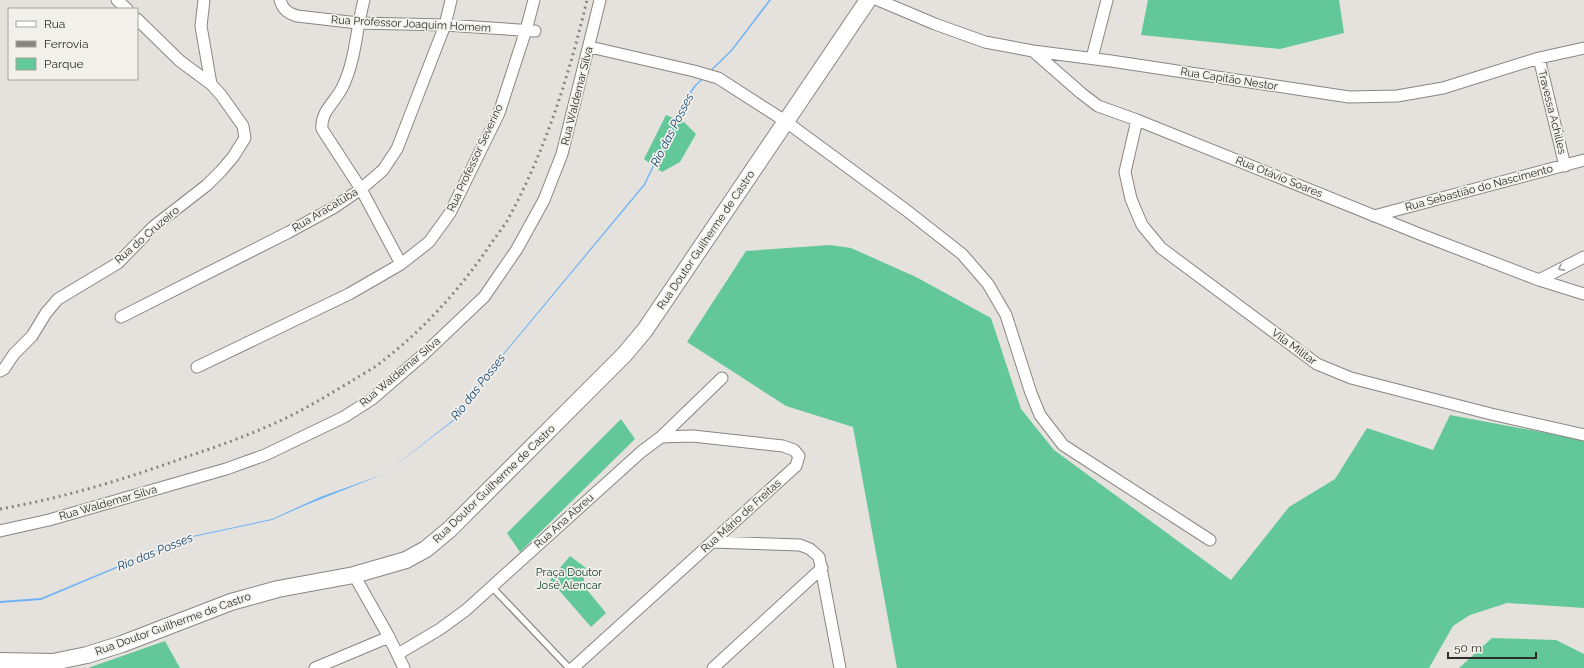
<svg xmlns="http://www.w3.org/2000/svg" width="1584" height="668" font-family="Raleway,sans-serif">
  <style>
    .green { fill: #62c899 }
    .water { fill: #6eb3f7 }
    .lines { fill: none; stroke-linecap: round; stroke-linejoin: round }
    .service-casing { stroke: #888582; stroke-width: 8 }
    .minor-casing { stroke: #888582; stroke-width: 13 }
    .secondary-casing { stroke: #888582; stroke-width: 18 }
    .service { stroke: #fff; stroke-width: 5.5 }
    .minor { stroke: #fff; stroke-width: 11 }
    .secondary { stroke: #fff; stroke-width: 16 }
    .rail { stroke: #878582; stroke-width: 3; stroke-dasharray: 2 4; stroke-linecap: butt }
    .oneway { stroke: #a1a0a0 }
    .labels { text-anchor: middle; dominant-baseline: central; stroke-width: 3.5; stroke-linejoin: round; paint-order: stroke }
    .street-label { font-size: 11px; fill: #2e2d2b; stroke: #f2f0eb }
    .park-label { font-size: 11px; fill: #15422e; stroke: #f2f0eb }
    .water-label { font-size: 12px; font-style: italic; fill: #124470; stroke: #f2f0eb }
  </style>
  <rect width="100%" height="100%" fill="#e5e2de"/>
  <path class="green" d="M 1148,0 L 1339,0 L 1344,33 L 1280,49 L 1141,35 Z
    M 666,115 L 685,123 L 696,134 L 680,162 L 662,172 L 644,159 Z
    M 830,245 L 851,248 L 916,277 L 991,318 L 1021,409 L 1054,450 L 1231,580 L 1289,507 L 1335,479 L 1367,428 L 1433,450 L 1450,415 L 1584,440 L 1584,608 L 1507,603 L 1470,615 L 1453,626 L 1429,668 L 897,668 L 853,427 L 786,406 L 687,342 L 746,251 Z
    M 621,419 L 635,439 L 520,552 L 507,533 Z
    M 570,556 L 586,568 L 583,585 L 606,613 L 591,627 L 550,580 Z
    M 1492,638 L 1556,640 L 1584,654 L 1584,668 L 1459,668 Z
    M 165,641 L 180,668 L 88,668 Z"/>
  <path class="water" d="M 769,0 L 771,0 L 732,51 L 696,86 L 684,103 L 645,185 L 480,383 L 456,419 L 384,474 L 306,505 L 272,520 L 188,538 L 41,600 L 0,603 L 0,601 L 41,598 L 188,537 L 272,519 L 320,497 L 384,474 L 448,424 L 455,418 L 483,378 L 644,184 L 683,102 L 694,86 L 731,50 Z"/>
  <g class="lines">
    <defs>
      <path id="service" d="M 492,587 L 569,668"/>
      <path id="minor" d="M 117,0 L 127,9
        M 204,0 L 201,26 L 211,84
        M 280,0 C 283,10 288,13 297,16 L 358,23 L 445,25 L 535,31
        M 364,0 C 356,29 356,59 343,86 C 336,102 320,111 322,129 L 361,189 L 401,264
        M 878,0 L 935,24 L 985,42 L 1033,51 L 1111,61 L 1349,97 L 1397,96 L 1443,88 L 1539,58 L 1584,48
        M 590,47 L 694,71 L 718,78 L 785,121 L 906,210 L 962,254 L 988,284 L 1006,315 L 1031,393 L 1040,415 L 1063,445 L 1210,540
        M 1033,51 L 1081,93 L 1098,106 L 1137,120 L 1422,235 L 1539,280 L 1584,294
        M 1092,58 L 1107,0
        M 1539,58 L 1565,166
        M 1137,120 L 1125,172 L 1131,199 L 1142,225 L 1161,248 L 1317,364 L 1351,378 L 1491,414 L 1584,435
        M 1374,216 L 1584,160
        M 1539,280 L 1584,257
        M 121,317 L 289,232 L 333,208 L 361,189 L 383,170 L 397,149 L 445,25 L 451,0
        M 197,367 L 349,294 L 401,264 L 429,242 L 450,213 L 499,113 L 526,30 L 534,0
        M 0,371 L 4,369 L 14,354 L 32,336 L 46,313 L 58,299 L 118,263 L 153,227 L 207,185 L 221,171 L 233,157 L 245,138 L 243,126 L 221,95 L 211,84 L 180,61 L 137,19
        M 0,531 L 49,520 L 226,469 L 265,455 L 344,417 L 372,399 L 424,354 L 484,297 L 517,249 L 544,200 L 562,154 L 600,0
        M 712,542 L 800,545 L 810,549 L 819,557 L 840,668
        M 354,575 L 389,637 L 404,668
        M 398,654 L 440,629 L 466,610 L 641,452 L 661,437 L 722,378
        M 315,668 L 389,637
        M 573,668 L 796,466 L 799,456 L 794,450 L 783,446 L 693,436 L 661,437
        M 713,668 L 822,568"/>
      <path id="secondary" d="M 0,661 L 53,662 L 87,655 L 122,644 L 231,602 L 278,589 L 354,575 L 406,560 L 426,549 L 450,529 L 624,355 L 645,330 L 868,0"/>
    </defs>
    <use href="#service" class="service-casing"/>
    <use href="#minor" class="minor-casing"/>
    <use href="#secondary" class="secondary-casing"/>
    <use href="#service" class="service"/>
    <use href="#minor" class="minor"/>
    <use href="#secondary" class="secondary"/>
    <path class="rail" d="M 0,509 C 63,498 126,479 186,457 C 219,446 252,434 284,419 C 307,408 328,395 350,382 C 361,375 375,368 385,359 C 425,328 459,290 488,248 C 494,239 501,230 507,221 C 545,152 569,76 587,0"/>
  </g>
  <defs><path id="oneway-chevron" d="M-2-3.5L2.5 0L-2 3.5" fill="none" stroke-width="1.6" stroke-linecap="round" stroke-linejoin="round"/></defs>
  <use class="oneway" href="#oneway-chevron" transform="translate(1561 268) rotate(152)"/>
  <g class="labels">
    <g class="street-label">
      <text transform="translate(411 24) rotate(3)">Rua Professor Joaquim Homem</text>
      <text transform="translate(1229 79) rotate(9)">Rua Capitão Nestor</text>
      <text transform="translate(577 96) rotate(-76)">Rua Waldemar Silva</text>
      <text transform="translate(1552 112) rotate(76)">Travessa Achilles</text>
      <text transform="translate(475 158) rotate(-65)">Rua Professor Severino</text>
      <text transform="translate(1279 177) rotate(22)">Rua Otávio Soares</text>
      <text transform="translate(1479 188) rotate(-15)">Rua Sebastião do Nascimento</text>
      <text transform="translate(325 210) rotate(-31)">Rua Aracatuba</text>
      <text transform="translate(147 235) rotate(-41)">Rua do Cruzeiro</text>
      <text transform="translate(706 240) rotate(-56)">Rua Doutor Guilherme de Castro</text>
      <text transform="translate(1294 347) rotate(36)">Vila Militar</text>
      <text transform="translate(400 372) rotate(-40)">Rua Waldemar Silva</text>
      <text transform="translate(494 484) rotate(-44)">Rua Doutor Guilherme de Castro</text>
      <text transform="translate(108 503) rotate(-16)">Rua Waldemar Silva</text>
      <text transform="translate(741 516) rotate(-42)">Rua Mário de Freitas</text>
      <text transform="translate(564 521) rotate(-42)">Rua Ana Abreu</text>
      <text transform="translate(173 624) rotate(-20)">Rua Doutor Guilherme de Castro</text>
    </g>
    <g class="park-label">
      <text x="569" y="572">Praça Doutor<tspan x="569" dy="13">José Alencar</tspan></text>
    </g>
    <g class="water-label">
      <text transform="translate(672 130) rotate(-63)">Rio das Posses</text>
      <text transform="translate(478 387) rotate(-52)">Rio das Posses</text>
      <text transform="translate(155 552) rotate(-22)">Rio das Posses</text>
    </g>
  </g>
  <rect x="8" y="8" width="130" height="72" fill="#f2f0eb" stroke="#a4a29e"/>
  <rect x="16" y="21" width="20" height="6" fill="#ffffff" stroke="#a4a29e"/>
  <text x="44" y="28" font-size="12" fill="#2e2d2b">Rua</text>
  <rect x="16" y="41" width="20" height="6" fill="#878582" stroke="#a4a29e"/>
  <text x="44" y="48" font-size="12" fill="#2e2d2b">Ferrovia</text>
  <rect x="16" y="58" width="20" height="12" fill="#62c899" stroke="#a4a29e"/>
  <text x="44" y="68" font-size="12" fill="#2e2d2b">Parque</text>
  <path d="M1448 652v6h88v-6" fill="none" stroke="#2e2d2b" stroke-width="2"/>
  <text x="1454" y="652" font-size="12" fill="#2e2d2b" stroke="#f2f0eb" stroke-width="3" paint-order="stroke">50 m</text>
</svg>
